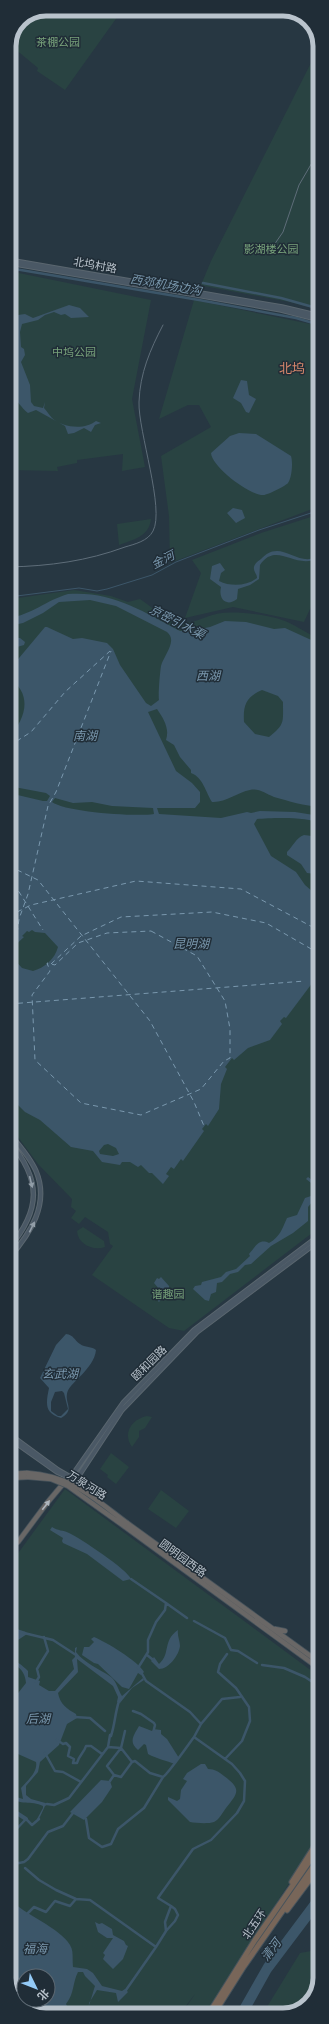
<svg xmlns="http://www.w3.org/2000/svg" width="329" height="2024" font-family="Jost,'Noto Sans SC',sans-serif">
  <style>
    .green { fill: #294342; fill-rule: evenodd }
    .water { fill: #3c5669; fill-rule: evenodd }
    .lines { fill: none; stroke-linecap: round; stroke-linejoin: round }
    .stream { stroke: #3c5669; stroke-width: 1 }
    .canal { stroke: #3c5669; stroke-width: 2.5 }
    .river { stroke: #3c5669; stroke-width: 4 }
    .ferry { stroke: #7a98ae; stroke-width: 1; stroke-dasharray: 5 4; stroke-linecap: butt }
    .secondary-casing { stroke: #5a666f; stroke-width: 5.5 }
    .trunk-casing { stroke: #46535c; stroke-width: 6 }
    .motorway-casing { stroke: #46535c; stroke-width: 7 }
    .secondary { stroke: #4a5865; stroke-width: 3.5 }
    .trunk { stroke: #696766; stroke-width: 4.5 }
    .motorway { stroke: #786659; stroke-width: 5 }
    .tram { stroke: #5e6d79; stroke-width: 1 }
    .trunk-bridge-casing { stroke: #46535c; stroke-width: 6; stroke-linecap: butt }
    .trunk-bridge { stroke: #696766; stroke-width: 4.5 }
    .oneway { fill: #929ea8 }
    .oneway2 { fill: #adb5bd }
    .labels { text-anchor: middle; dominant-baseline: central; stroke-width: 3; stroke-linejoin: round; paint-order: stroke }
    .park-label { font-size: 11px; fill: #77a17a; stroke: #202d37 }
    .street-label { font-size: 11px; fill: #b9c3cc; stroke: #202d37 }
    .water-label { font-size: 12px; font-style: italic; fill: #7a98ae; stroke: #202d37 }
    .quarter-label { font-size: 13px; fill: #d5876b; stroke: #202d37 }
    .rim { fill: none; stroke: #b9c3cc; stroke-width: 5 }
  </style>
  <rect width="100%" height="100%" fill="#273742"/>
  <path class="green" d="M 46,9 L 123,9 L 65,90 L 37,71 L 38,68 L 9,44 C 20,20 21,19 46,9 Z
    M 320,45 L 320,310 L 290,302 L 204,286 L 201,285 L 211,261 Z
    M 9,271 L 151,300 L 132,399 L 145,467 L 122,471 L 123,454 L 77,460 L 77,463 L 57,467 L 58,471 L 9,470 Z
    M 194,300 L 320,326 L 320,506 L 170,563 L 169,516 L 161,456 L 211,427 L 199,405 L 188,405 L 159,419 Z
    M 320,514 L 320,593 L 317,594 L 304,622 L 233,607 L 185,618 L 201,573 L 192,560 L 261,533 Z
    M 151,519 C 149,537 134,539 119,545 L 117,524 Z
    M 74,590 L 111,596 L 128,602 L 140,599 C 153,607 161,619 178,622 C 193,626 207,614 222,613 C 238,611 270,615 285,621 C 297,626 309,634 320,640 L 320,1227 L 184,1331 L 169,1328 L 92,1275 L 113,1246 L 110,1244 L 108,1232 L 85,1217 L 79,1224 L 71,1218 L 76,1211 L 71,1207 L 72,1199 L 38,1164 L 9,1125 L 9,602 L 15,602 L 18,598 Z
    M 83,1227 L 104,1241 L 105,1247 C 94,1251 78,1245 77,1231 Z
    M 147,1416 L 152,1417 L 145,1428 L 139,1431 L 139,1437 L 132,1447 C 122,1433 132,1419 147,1416 Z
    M 111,1453 L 129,1467 L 116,1484 L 107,1477 L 108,1475 L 100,1469 Z
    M 65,1489 L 320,1677 L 320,1835 L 205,2015 L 181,2015 L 195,1994 L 179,2015 L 41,2015 L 20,2004 L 9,1983 L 9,1555 L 16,1556 ZM 24,1976 L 48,1976 L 48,2000 L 24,2000 Z
    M 161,1490 L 189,1511 L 176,1528 L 148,1509 Z
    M 320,1940 L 320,1978 L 311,2003 L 288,2015 L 262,2015 L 300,1953 L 311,1951 Z"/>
  <path class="water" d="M 69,305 L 80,308 L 89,317 L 71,318 L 65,314 L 61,315 L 54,312 L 45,315 L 38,320 L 22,324 L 20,332 L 21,347 L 24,349 L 25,355 L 21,362 L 30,385 L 31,402 L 34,406 L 43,408 L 45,402 L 44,408 C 47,411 49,415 52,418 C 63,428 85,430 96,421 L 101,423 L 95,425 L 91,432 L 84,428 L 74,433 L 68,434 L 65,426 L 36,410 L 28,413 C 21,408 18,400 9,394 L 9,354 L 15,350 L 15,338 L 12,321 L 18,315 L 25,314 L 33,318 Z
    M 241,380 L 247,381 L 249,395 L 256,399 L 249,413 L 246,412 L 241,403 L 233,398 Z
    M 239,433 L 256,434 L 291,456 C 293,462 292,478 288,483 C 287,485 266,496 263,495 C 249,495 212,467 211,453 L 230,436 Z
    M 233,508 L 242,510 L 245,518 L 236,523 L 227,513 Z
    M 320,550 L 320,557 C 296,572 277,540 260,565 L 259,579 L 250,585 L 238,589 L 237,599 C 227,607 218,600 221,587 L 210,579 L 212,566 L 220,563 L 225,570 L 221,573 L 219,581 C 231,587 247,586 257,578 C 257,574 254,572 254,569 C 253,565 258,561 261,559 C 266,554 270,551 277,551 C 290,551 311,570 320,550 Z
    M 68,594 C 113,591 142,611 180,631 L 190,631 L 210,627 L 225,621 L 246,622 L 274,629 L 285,628 L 320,644 L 320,807 C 305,806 288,801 274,797 C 266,794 259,788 250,790 C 238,792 225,803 212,802 C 206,793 203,777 191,773 L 191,770 L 180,757 L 174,745 L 166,740 C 170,728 163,718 157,709 L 148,712 L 176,771 L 192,783 L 200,792 L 200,802 L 195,808 L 157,808 L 159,814 L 221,818 L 247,812 L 251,813 L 260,811 L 295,812 L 320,816 L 320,824 C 309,816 271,818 257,819 L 254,824 L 271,856 L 296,872 L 305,885 L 320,898 L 320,987 L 313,982 L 286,1018 L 284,1017 L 280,1021 L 282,1024 L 270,1040 L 248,1048 L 234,1060 L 232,1058 L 225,1067 L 227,1069 L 221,1084 L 219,1109 L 208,1126 L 206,1124 L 202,1129 L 204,1131 L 183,1161 L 181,1159 L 174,1169 L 171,1167 L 166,1174 L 169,1176 L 163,1184 L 152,1173 L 149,1173 L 141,1165 L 138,1167 L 130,1162 L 122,1162 L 120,1165 L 102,1162 L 93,1151 L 71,1147 L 40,1120 L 25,1112 L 9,1096 L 9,956 L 11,956 L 22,968 L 33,971 C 44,968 55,959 58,947 L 45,933 L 35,932 L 32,930 L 29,932 L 27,931 L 22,936 L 24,937 L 9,951 L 9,793 L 43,801 L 47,801 L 50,796 L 46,793 L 9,786 L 9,737 C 26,719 33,694 9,678 L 9,670 L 45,627 L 47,627 L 73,639 L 82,638 L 107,643 L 113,649 L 120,665 L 146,703 L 151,706 L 159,700 C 158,695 160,672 161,666 C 164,655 178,641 167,632 L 116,606 L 90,600 L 59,602 L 43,613 L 23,623 L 9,626 L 9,618 C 31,615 47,600 68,594 ZM 262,690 L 278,696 L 283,702 C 283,723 285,724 269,737 L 255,734 L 244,722 C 243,705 246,697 262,690 ZM 55,798 L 73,803 L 92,802 L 112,806 L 153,808 L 154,814 C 135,817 65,812 52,802 ZM 108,1144 L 116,1148 L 119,1154 L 113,1156 L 100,1154 L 99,1151 L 104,1145 Z
    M 9,637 L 20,638 L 25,642 L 24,645 L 17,647 L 16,652 L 9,661 Z
    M 304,835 L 312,836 L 320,842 L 320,887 L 315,874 L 307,873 L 301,864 L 287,855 L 287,852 C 293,846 296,838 304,835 Z
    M 308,1177 L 315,1182 L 320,1182 L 320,1188 L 315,1195 L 320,1200 L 320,1215 L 315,1201 L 313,1201 L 308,1207 L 308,1221 L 293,1233 L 271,1246 L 251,1264 L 245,1265 L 238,1272 L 230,1274 L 222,1282 L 217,1283 L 216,1292 L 211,1294 L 209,1301 L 205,1300 L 193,1289 L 195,1286 L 201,1285 L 202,1282 L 221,1277 L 226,1272 L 236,1269 L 250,1256 L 249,1254 C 255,1247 259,1238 269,1243 C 280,1237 282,1229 287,1218 L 297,1215 L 305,1198 L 311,1196 L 315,1190 L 315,1186 L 306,1179 Z
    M 161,1277 L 169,1286 L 169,1290 L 159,1302 L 158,1301 L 160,1290 L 154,1283 L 157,1278 L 159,1279 Z
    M 66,1334 C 74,1335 74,1340 80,1344 C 85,1348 92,1346 96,1350 C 94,1370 68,1383 67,1394 C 65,1404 75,1410 61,1418 C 44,1413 46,1403 49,1388 L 40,1378 L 56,1345 ZM 62,1391 L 64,1393 L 68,1409 L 61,1416 L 58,1416 L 51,1411 L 51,1402 L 55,1392 Z
    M 52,1527 C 58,1531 63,1530 69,1533 C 80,1538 128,1570 131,1579 L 123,1581 L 87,1554 L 63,1543 L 62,1541 L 63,1538 L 50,1530 Z
    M 9,1608 L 14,1612 L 17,1629 L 26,1632 L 27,1634 L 9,1646 L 9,1641 L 18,1636 L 17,1633 L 9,1632 L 14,1621 Z
    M 178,1630 C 177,1635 180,1641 180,1646 C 179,1655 169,1669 159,1669 L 151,1661 L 154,1657 L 159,1664 C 171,1654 162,1641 178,1630 Z
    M 94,1637 C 106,1642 138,1661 144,1672 L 141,1675 L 138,1673 L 129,1689 L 122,1687 L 98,1664 L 94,1663 L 82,1655 L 84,1647 L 89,1647 L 94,1642 L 91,1639 Z
    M 77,1647 L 76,1652 C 85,1664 100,1669 111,1677 C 117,1682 118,1690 122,1696 L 143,1678 L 144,1680 L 132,1688 L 120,1703 L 117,1702 L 118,1697 L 113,1686 L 77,1659 L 78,1672 L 58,1693 C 60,1704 67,1709 76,1714 L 77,1718 L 67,1724 L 59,1745 L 40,1762 L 38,1772 L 26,1786 L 26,1795 L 31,1799 L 49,1804 L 45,1806 L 39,1819 L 37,1819 L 43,1808 L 43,1806 C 31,1800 20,1806 9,1797 L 9,1791 L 12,1790 L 14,1792 L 13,1796 L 23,1799 L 21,1788 C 28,1780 38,1772 36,1762 L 9,1750 L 9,1709 L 14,1706 L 15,1697 L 26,1683 C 25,1672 20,1666 9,1663 L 9,1659 C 17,1661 22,1665 28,1671 L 28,1677 L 40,1681 L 39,1685 L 49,1691 L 55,1691 L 74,1669 L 72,1660 L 75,1657 L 75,1648 Z
    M 139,1726 L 152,1731 L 153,1729 L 161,1730 L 161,1734 L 167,1739 L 179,1758 L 175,1764 C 165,1760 157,1759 148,1754 L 146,1745 L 144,1744 L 138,1750 C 128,1742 134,1735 139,1726 Z
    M 201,1764 L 205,1764 L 208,1769 C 215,1769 219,1772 224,1776 C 242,1789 238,1793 226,1808 C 222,1813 220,1819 214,1822 C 208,1824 196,1823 190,1822 L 168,1800 L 168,1797 L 177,1801 L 180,1799 L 181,1790 L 187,1781 L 183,1779 L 187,1773 Z
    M 101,1780 L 110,1781 L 112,1787 L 102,1802 L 84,1820 L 70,1812 Z
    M 320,1889 L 320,1907 L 271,1972 L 247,2015 L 235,2015 L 264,1964 Z
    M 9,1899 C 24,1914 60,1928 70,1945 C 74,1951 72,1959 73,1967 L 87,1969 L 93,1973 L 102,1986 L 122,1991 L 125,1989 L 128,1992 L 118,2002 L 116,1993 L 97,1990 L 89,2003 L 88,2015 L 85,2015 C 88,2011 93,1992 95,1986 L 85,1976 L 83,1972 L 78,1972 C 72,1984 75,1992 66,2004 L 72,2015 L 65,2015 L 60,2012 L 59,2015 L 41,2015 L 20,2004 L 9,1983 ZM 24,1976 L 48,1976 L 48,2000 L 24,2000 Z
    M 95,1922 L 99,1924 L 102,1923 L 112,1929 L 113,1935 L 124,1941 L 126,1945 L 128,1946 L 123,1959 L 113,1969 L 103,1959 L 105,1955 L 103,1953 L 113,1938 L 107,1938 L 98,1932 Z"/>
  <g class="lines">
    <path class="stream" d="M 9,597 L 79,588 L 97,591 L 107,589 L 152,575 L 176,562 L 259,530 L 320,510"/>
    <path class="canal" d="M 9,268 L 199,300 L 296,318 L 320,325
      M 203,283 L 281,298 L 320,309
      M 131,1579 L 166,1603
      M 194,1621 L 225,1638 L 231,1650 L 238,1651 L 257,1663
      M 24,1633 L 53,1640 L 76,1655
      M 147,1655 L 152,1659
      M 262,1665 L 284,1668 L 305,1677 L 320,1687
      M 138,1668 L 148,1652 L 148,1640 L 156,1622 L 165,1610 L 166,1603 L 187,1618
      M 141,1672 L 146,1681 L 190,1712 L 201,1724
      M 36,1682 L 39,1677 L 37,1669 L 48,1651 L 44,1637
      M 133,1711 L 141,1714 L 154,1723 L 155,1725 L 154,1729
      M 75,1717 L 90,1718 L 105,1731
      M 125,1731 L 121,1748 L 132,1762 L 135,1761 L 150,1773 L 163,1777 C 167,1775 189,1744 194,1737
      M 111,1736 C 115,1724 115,1713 119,1701
      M 57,1740 L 63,1744 L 66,1743 L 70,1747 L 68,1756 L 74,1759 L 73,1763 L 77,1763 C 79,1755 84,1753 86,1746 L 91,1746 L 102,1754
      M 108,1747 L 110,1735
      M 45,1753 L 55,1771 L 63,1772 L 81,1782
      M 225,1759 L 242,1741 L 250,1721 L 249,1707 L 236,1688 L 218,1672 L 220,1664 L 227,1654
      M 114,1775 L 107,1766 L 121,1748
      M 110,1781 L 114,1775 L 121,1777 L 132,1762
      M 47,1804 L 54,1805 L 69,1798 L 108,1747 L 121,1748
      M 86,1819 L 89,1838 L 102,1847 L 111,1844 L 118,1829 L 144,1808 L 163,1777
      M 9,1837 L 26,1819 L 32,1825 L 39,1819
      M 9,1865 L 24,1862 L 28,1859 L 48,1832 L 63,1826 L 73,1813
      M 25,1868 L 39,1880 L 56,1890 L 76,1899 L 90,1900 L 156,1947 L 126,1990
      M 28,1913 L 34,1907 L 46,1912 L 55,1901 L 70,1906 L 76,1899
      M 166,1931 L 175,1921 L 178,1915 L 175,1909 L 171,1906
      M 156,1947 L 166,1931 L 165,1922 L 171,1906 L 158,1898 L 160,1895 L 193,1849 L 211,1840 L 237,1813 L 244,1801 L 245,1781 L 240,1773 L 232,1764 L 194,1737 L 201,1724 L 222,1699 L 240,1697"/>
    <path class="river" d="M 9,1808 L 26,1819"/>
    <path class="ferry" d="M 9,746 L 31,732 L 65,692 L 110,651
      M 9,866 L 38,880 L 150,1021 L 194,1102 L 204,1126
      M 9,876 L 43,930
      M 9,916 L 31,905 L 136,881 L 241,889 L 320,931
      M 151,931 L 197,956 L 225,1001 L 230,1029 L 230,1058 L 224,1061 L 201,1089 L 141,1115 L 81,1103 L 35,1060 L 32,995 L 50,971 L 47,963 L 55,965 L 78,943 L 107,933 Z
      M 9,933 L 16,942
      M 16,942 L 19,919 L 28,894 L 48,806 L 56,792 L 111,651
      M 51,964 L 81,936 L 121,917 L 212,912 L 266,923 L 320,954
      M 9,1004 L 305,981"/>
    <defs>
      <path id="secondary" d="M 9,260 L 282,307 L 320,316
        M 9,263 L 191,294 L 281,310 L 320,320
        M 9,1133 C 19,1145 30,1157 36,1171 C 50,1204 30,1234 9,1258
        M 9,1141 C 42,1180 41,1210 9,1248
        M 9,1434 L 58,1470 L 72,1478
        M 9,1438 L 57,1472 L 70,1478
        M 71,1477 L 123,1403 L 194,1330 L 320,1235
        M 76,1480 L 122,1410 L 197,1332 L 320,1240"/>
      <path id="trunk" d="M 9,1474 L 27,1473
        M 9,1478 L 28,1477
        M 127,1523 L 320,1663
        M 124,1526 L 320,1669
        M 9,1547 L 18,1542 L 47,1503 L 68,1478
        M 275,1629 L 285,1631"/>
      <path id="motorway" d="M 292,1882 L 320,1838
        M 287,1910 L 320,1866
        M 208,2015 L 255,1940 L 320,1846
        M 213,2015 L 244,1966 L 320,1857"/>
    </defs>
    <use href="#secondary" class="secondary-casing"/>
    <use href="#trunk" class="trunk-casing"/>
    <use href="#motorway" class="motorway-casing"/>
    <use href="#secondary" class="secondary"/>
    <use href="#trunk" class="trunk"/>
    <use href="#motorway" class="motorway"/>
    <path class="tram" d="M 274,245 L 283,232 L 299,185 L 320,149
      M 9,567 C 50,566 87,561 125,547 C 135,544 148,541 153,531 C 165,509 138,431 139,402 C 140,373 150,350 163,325"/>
    <defs>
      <path id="trunk-bridge" d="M 27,1473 C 72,1476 92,1497 127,1523
        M 28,1477 L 51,1479 L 68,1486 L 124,1526"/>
    </defs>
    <use href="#trunk-bridge" class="trunk-bridge-casing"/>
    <use href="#trunk-bridge" class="trunk-bridge"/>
  </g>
  <defs><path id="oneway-solid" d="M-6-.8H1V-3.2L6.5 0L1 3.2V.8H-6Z"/></defs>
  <g class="oneway">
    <use href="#oneway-solid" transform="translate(31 1182) rotate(76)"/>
    <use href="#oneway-solid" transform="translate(32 1227) rotate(-64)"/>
  </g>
  <use class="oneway2" href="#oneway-solid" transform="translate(46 1505) rotate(-52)"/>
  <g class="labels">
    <g class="park-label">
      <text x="58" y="42">茶棚公园</text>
      <text x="271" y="249">影湖楼公园</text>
      <text x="74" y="352">中坞公园</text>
      <text x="168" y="1294">谐趣园</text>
    </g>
    <g class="street-label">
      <text transform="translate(95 265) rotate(10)">北坞村路</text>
      <text transform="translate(149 1363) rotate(-45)">颐和园路</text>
      <text transform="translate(87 1485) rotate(32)">万泉河路</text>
      <text transform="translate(183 1558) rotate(36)">圆明园西路</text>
      <text transform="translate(254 1924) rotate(-56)">北五环</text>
    </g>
    <g class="water-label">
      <text transform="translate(166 285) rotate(10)">西郊机场边沟</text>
      <text transform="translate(163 560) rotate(-27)">金河</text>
      <text transform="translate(177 622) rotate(27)">京密引水渠</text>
      <text x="208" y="676">西湖</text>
      <text x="85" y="736">南湖</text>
      <text x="191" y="944">昆明湖</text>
      <text x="60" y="1374">玄武湖</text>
      <text x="38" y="1719">后湖</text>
      <text x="35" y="1949">福海</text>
      <text transform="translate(271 1950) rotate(-53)">清河</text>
    </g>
    <g class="quarter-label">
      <text x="292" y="368">北坞</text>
    </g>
  </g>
  <path d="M0 0H329V2024H0ZM46 16H283A30 30 0 0 1 313 46V1978A30 30 0 0 1 283 2008H46A30 30 0 0 1 16 1978V46A30 30 0 0 1 46 16Z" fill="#202d37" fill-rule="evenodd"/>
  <path class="rim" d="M46 16H283A30 30 0 0 1 313 46V1978A30 30 0 0 1 283 2008H46A30 30 0 0 1 16 1978V46A30 30 0 0 1 46 16Z"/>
  <g transform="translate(36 1988) rotate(133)"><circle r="19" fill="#202d37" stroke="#5d6973"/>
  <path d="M0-3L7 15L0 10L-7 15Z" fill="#93caf7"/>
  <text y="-6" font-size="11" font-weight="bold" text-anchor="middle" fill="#b9c3cc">北</text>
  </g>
</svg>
